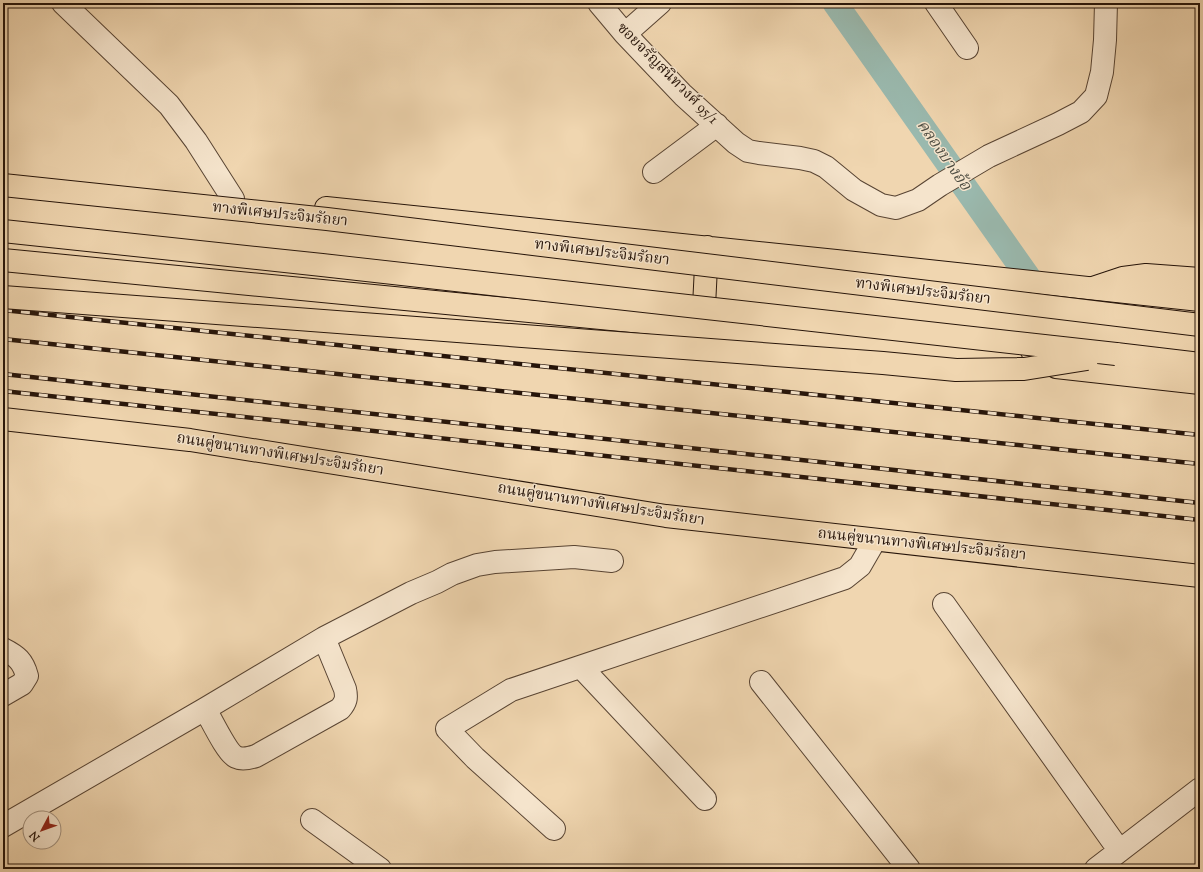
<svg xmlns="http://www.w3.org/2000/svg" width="1203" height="872" font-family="'Sorts Mill Goudy','Noto Serif Thai',serif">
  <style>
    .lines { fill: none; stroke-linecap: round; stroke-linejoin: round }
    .canal { stroke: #9ab9ae; stroke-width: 25 }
    .minor-casing { stroke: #584433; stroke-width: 24 }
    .major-casing { stroke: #261409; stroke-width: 24 }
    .highway-casing { stroke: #261409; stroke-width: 24 }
    .minor { stroke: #f5e4cc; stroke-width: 22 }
    .major { stroke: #f0d6b0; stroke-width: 22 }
    .highway { stroke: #f0d6b0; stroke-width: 22 }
    .rail-casing { stroke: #261409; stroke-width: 4.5 }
    .rail { stroke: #f5e4cc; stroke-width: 3; stroke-dasharray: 9; stroke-linecap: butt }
    .highway-bridge-casing { stroke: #261409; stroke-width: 24; stroke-linecap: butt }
    .highway-bridge { stroke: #f0d6b0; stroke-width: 22 }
    .labels { text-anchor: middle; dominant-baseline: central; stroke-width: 3; stroke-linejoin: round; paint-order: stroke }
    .street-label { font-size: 15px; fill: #261409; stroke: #f5e4cc }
    .water-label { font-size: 16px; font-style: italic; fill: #4f4e43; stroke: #f5e4cc }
  </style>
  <rect width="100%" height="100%" fill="#f0d6b0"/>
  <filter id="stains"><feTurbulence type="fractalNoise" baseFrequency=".005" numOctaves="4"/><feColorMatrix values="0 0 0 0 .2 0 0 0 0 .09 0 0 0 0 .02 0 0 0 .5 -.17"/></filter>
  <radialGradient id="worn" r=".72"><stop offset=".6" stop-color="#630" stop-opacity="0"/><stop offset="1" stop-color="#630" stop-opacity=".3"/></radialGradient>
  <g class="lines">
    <path class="canal" d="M 835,3 L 1043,298"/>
    <defs>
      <path id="minor" d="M 63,3 L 169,105 L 196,141 L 233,199
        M 599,3 L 625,34 L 683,95 L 736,143 L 748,151 L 759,153 L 800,158 L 814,161 L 826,167 L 854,190 L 881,205 L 896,208 L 918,200 L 940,185 L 989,156 L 1058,124 L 1081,112 L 1096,96 L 1102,72 L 1105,40 L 1106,3
        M 936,3 L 967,48
        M 625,34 L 660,3
        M 654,172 L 717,125
        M 944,604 L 1119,850
        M 3,649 C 17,656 23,661 27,676 L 22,684 L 3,695
        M 581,667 L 705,799
        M 761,682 L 909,869
        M 205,709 C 211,719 227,753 236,757 C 242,760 250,758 256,756 L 340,709 C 346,702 347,698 345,689 L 324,638
        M 312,820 L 380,869
        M 3,826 L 205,709 L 324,638 L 411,593 L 437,582 L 452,574 L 477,565 L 495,562 L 574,557 L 612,561
        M 554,829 L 475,758 L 447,729 L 511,690 L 845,578 L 860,566 L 875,540
        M 1096,869 L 1200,789"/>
      <path id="major" d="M 326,208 L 836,261 L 1200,300
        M 3,260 L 703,328 L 1012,362
        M 703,326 L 707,247
        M 1056,367 L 1200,383
        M 3,419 L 190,440 L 666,516 L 1200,576"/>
      <path id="highway" d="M 1093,288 L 1123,278 L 1146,275 L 1200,279
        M 1116,354 L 1200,364"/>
    </defs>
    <use href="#minor" class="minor-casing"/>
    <use href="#major" class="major-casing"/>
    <use href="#highway" class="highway-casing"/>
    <use href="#minor" class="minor"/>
    <use href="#major" class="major"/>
    <use href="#highway" class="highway"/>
    <defs>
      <path id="rail" d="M 3,310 L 1200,435
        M 3,339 L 1200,464
        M 3,374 L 1200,503
        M 3,391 L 1200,520"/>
    </defs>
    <use href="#rail" class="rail-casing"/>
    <use href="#rail" class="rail"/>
    <defs>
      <path id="highway-bridge" d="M 3,185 L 327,219 L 1200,325
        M 3,231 L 322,265 L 1116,354
        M 3,297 L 883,363 L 956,370 L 1024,369 L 1087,359"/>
    </defs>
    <use href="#highway-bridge" class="highway-bridge-casing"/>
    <use href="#highway-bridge" class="highway-bridge"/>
  </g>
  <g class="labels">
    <g class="street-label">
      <text transform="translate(667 74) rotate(45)">ซอยจรัญสนิทวงศ์ 95/1</text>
      <text transform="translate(280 215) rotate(6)">ทางพิเศษประจิมรัถยา</text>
      <text transform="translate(602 253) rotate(7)">ทางพิเศษประจิมรัถยา</text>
      <text transform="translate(923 292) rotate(7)">ทางพิเศษประจิมรัถยา</text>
      <text transform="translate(280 455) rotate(9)">ถนนคู่ขนานทางพิเศษประจิมรัถยา</text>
      <text transform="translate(601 505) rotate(9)">ถนนคู่ขนานทางพิเศษประจิมรัถยา</text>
      <text transform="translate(922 545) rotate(6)">ถนนคู่ขนานทางพิเศษประจิมรัถยา</text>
    </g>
    <g class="water-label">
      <text transform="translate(943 156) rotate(55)">คลองบางอ้อ</text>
    </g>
  </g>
  <rect width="1203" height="872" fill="none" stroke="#f0d6b0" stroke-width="16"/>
  <rect x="4" y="4" width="1195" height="864" fill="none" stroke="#261409" stroke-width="2"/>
  <rect x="8" y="8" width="1187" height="856" fill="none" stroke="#261409"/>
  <g transform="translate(42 830) rotate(229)"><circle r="19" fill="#f5e4cc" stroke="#a2917e"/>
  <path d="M0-3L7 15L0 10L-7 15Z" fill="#8f2418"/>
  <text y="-6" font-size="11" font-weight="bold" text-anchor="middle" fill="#261409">N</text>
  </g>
  <rect width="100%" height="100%" filter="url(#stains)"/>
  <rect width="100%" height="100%" fill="url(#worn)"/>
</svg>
